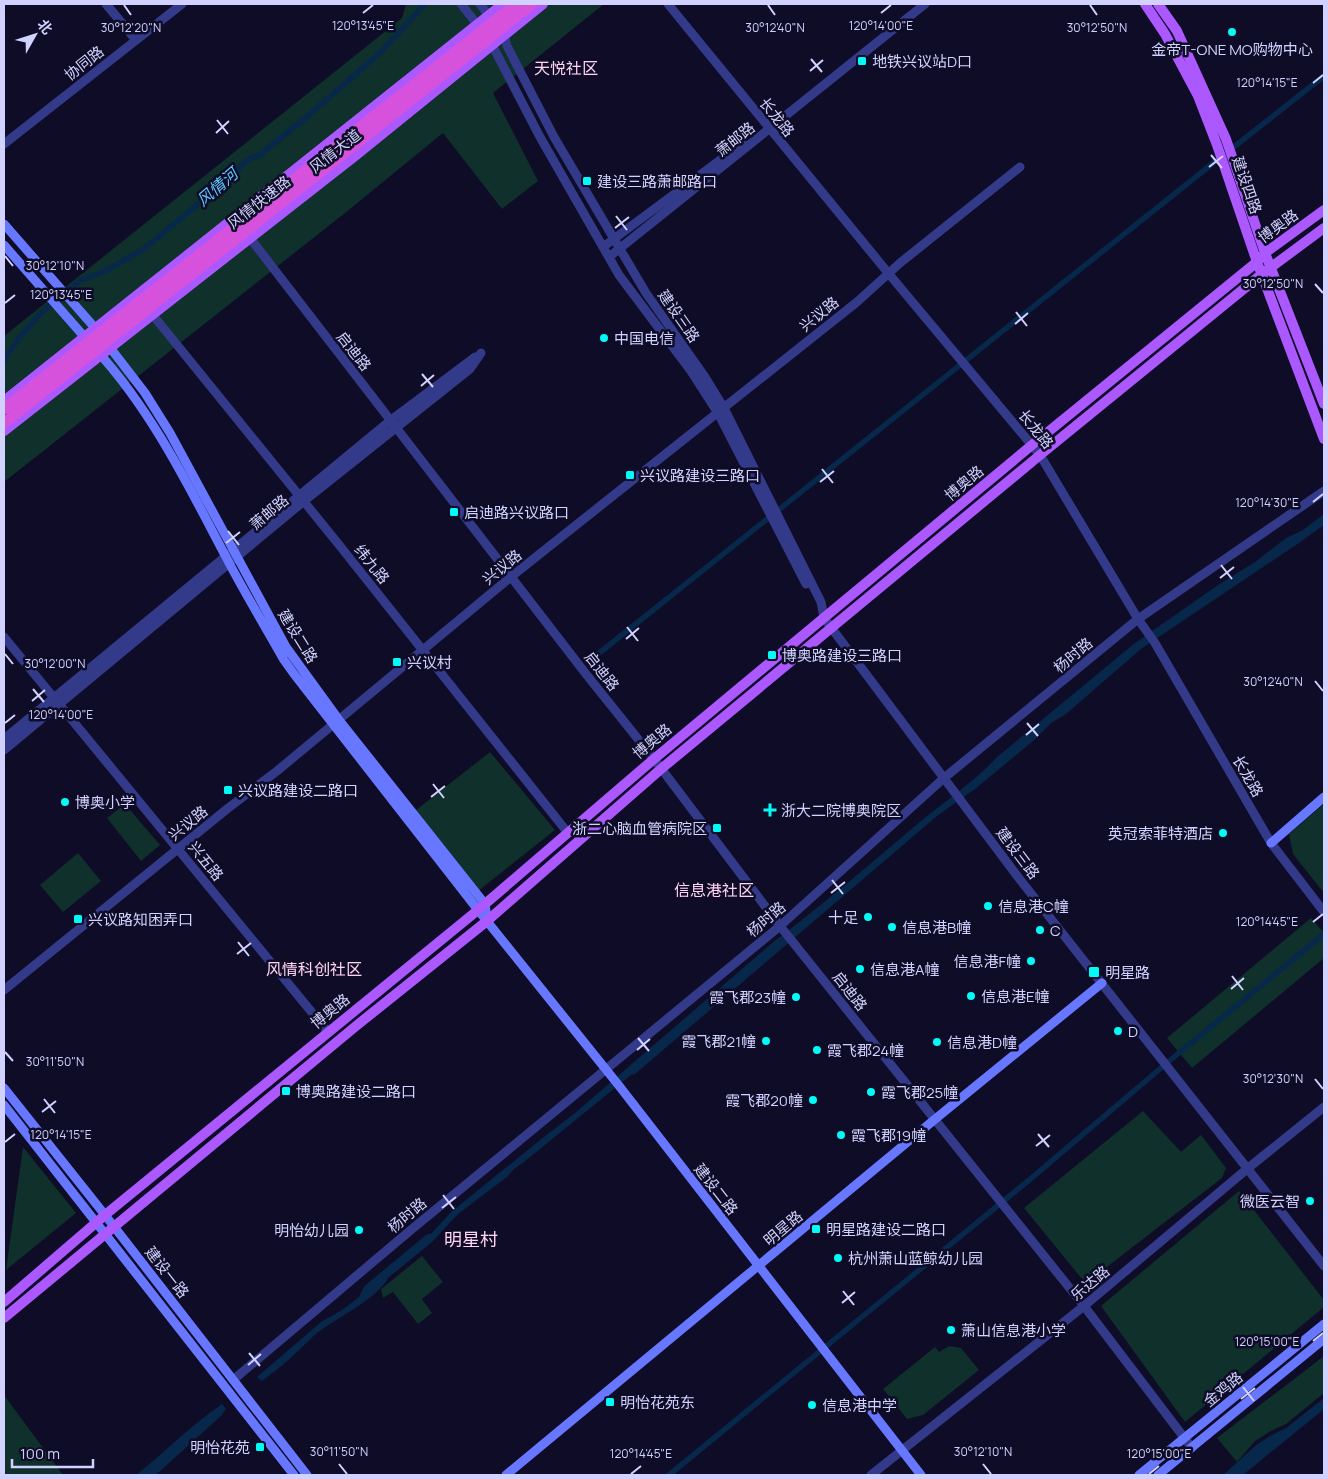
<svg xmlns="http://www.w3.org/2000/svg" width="1328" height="1479" font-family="Manrope,'Noto Sans SC',sans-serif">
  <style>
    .green { fill: #0f302b }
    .water { fill: #07284a }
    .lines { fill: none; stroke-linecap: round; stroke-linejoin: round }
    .canal { stroke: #07284a; stroke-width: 5.5 }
    .tertiary { stroke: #333a89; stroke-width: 9 }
    .secondary { stroke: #6877ff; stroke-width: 9 }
    .primary { stroke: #ac58ff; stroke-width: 10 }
    .trunk-bridge { stroke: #d652dc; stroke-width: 11 }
    .ticks { fill: none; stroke: #d1d2ff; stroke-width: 2 }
    .poi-dot { fill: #00fcf7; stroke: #0e0c26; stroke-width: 2 }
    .labels { text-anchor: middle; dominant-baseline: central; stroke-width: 5; stroke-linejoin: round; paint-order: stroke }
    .poi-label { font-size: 15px; fill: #d1d2ff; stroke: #0e0c26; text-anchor: start }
    .street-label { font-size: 15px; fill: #d1d2ff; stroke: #0e0c26 }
    .neighbourhood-label { font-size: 16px; fill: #ffd3f4; stroke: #0e0c26 }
    .water-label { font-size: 16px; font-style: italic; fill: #5fc9ff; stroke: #0e0c26 }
    .quarter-label { font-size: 18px; fill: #ffd3f4; stroke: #0e0c26 }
    .ticks-label { font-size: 12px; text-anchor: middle; fill: #d1d2ff; stroke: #0e0c26; stroke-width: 5; stroke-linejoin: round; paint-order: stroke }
  </style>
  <rect width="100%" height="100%" fill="#0e0c26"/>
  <path class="green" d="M 406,4 L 604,4 L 493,93 L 538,181 L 502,209 L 443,133 L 345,213 L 4,482 L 4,336 L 402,18 Z
    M 490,752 L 555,830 L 473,895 L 411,814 Z
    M 125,804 L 160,845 L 141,861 L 107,818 Z
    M 1324,804 L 1324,893 L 1293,854 L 1289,834 Z
    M 78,853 L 101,881 L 63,912 L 40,885 Z
    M 1311,918 L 1324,933 L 1324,958 L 1192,1068 L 1167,1038 Z
    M 1143,1111 L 1181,1152 L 1201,1135 L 1226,1168 L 1222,1178 L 1090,1280 L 1082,1279 L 1024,1208 Z
    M 23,1147 L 76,1213 L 6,1270 Z
    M 1239,1191 L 1324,1300 L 1324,1307 L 1185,1422 L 1101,1306 Z
    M 422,1256 L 443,1282 L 422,1299 L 432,1313 L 418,1324 L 393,1292 L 383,1298 L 381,1289 Z
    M 949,1346 L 961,1348 L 979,1370 L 923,1415 L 907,1419 L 883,1389 L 935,1347 L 939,1352 Z
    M 1324,1356 L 1324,1393 L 1286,1424 L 1271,1431 L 1255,1441 L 1237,1462 L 1217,1438 Z
    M 4,1395 L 63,1475 L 7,1475 L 4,1472 Z"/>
  <path class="water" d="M 1324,514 L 1324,525 L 1299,543 L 1141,649 L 1066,714 L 1051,723 L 1033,741 L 975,789 L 937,816 L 635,1074 L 631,1075 L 524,1162 L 514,1169 L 507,1177 L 458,1214 L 432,1242 L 388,1278 C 380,1296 341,1316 324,1328 C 314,1334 306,1344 298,1351 C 287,1362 274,1372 262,1381 L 257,1377 L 321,1322 L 342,1310 L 359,1297 L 363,1288 L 368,1283 L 426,1235 L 432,1233 L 451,1212 L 545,1136 L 575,1113 L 772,943 C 821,906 868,866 915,826 C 942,803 973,783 997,757 L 1135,643 L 1218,585 L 1255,562 L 1286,538 L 1303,530 Z
    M 1324,1398 L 1324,1409 L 1243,1475 L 1223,1475 L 1255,1446 L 1270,1436 L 1286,1428 Z
    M 222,1404 L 226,1409 L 221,1416 L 159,1472 L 155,1475 L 136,1475 C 165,1452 191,1425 222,1404 Z"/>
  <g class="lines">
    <path class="canal" d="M 1230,150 L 1324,76
      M 4,360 L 16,342 L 41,313 L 81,280 L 103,272 L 144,249 L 233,175 L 247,160 L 260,155 L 309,115 L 381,52 L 425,4
      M 593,658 L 1222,156
      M 669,1475 L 1034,1176 L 1168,1062 L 1324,934"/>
    <path class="tertiary" d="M 106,4 L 136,40
      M 461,4 L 481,29
      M 480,4 L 492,20
      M 668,4 L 889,274 L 1040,455 L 1138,619 L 1155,643 L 1271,843 L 1324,912
      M 500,30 L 504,34 L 507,46 L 554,137 L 630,266 L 646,293 L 705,377 L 724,408 L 821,602 L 824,618 L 1018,877 L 1324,1266
      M 489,39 L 540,137 L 619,275 L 691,371 L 718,413 L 806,584
      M 4,144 L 182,4
      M 250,238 L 586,674 L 654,759 L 780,926 L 1084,1306 L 1192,1448
      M 603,247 L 743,143
      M 609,257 L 925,4
      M 152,314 L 340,546 L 568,833
      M 4,637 L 328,1032
      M 4,739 L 391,420 L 475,357
      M 4,750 L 304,501 L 470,369 L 481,353
      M 4,990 L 227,809 L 277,771 L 512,576 L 857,302 L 900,263 L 1020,167
      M 233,1380 L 412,1229 L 780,926 L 944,778 L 1138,619 L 1324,491
      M 871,1475 L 1084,1306 L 1247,1169 L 1324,1107"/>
    <path class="secondary" d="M 4,224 L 95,328 L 145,393 L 170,433 L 286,647 L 339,720 L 485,904 L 486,911
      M 4,245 L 88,341
      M 97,351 C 152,411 188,485 226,557 C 244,592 265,626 284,660 L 294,674 L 478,910 L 620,1087 L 921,1475
      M 1271,843 L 1324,797
      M 4,1088 L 105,1215 L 307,1475
      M 4,1105 L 294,1475
      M 506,1475 L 934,1120 L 1102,983
      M 1139,1475 L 1324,1324
      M 1158,1475 L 1324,1339"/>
    <path class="primary" d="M 1145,4 L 1165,34 L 1198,96 L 1217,145 L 1257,262 L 1324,439
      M 1158,4 L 1177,31 L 1226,139 L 1265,253 L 1324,404
      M 4,401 L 503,4
      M 4,431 L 355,156 L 543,4
      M 4,1302 L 105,1215 L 478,910 L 654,759 L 1032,445 L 1257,262 L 1265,253 L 1324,210
      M 4,1318 L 356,1026 L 487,921 L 661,769 L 1040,455 L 1262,274 L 1324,228"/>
    <path class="trunk-bridge" d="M 4,409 L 516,4
      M 4,423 L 532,4"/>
  </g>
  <path class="ticks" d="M 124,5 L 131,15M 768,5 L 775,15M 1090,5 L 1097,15M 363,13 L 373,5M 881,13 L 891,5M 811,59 L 822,72M 810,71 L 823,60M 1313,83 L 1323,75M 217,120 L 228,134M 216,133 L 229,121M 1211,155 L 1222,168M 1209,167 L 1223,156M 616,216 L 627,230M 615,228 L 629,217M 5,256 L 13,266M 1315,284 L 1323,293M 5,303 L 15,295M 1016,312 L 1027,326M 1015,324 L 1028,313M 422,374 L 433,387M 421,386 L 434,375M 822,469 L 833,483M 820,482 L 834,471M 1313,502 L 1323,494M 228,531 L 239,545M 226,543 L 240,532M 1221,565 L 1232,579M 1220,578 L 1234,567M 627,627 L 638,641M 626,639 L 639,628M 5,654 L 13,664M 1315,681 L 1323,691M 33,689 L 44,702M 32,701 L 45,690M 5,723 L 15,715M 1027,723 L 1038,736M 1026,735 L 1039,724M 433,784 L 444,798M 431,797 L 445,786M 832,880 L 843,894M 831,893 L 845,882M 1313,922 L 1323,914M 238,942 L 249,956M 237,954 L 251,943M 1232,976 L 1243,990M 1231,989 L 1244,978M 638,1038 L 649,1051M 637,1050 L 650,1039M 5,1052 L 13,1061M 1315,1079 L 1323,1089M 44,1099 L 55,1113M 42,1112 L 56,1101M 1038,1134 L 1049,1147M 5,1142 L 15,1134M 1036,1146 L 1050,1135M 443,1195 L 454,1209M 442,1208 L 456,1197M 843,1291 L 854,1305M 842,1303 L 855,1292M 1313,1341 L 1323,1333M 249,1353 L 260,1366M 248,1365 L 261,1354M 1243,1387 L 1254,1401M 1241,1399 L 1255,1388M 339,1464 L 347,1474M 983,1464 L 991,1474M 631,1474 L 641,1466M 1149,1474 L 1159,1466"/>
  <g class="poi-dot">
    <circle cx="1232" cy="32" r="5"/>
    <rect x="857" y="56" width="10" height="10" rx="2.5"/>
    <rect x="582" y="176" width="10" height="10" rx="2.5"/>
    <circle cx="604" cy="338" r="5"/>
    <rect x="625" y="470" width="10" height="10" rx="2.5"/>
    <rect x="449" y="507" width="10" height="10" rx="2.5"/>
    <rect x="767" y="650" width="10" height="10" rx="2.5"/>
    <rect x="392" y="657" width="10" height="10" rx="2.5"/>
    <rect x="223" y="785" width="10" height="10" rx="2.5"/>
    <circle cx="65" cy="802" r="5"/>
    <path d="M767.5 802.5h5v5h5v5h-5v5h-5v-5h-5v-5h5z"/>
    <rect x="712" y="823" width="10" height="10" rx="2.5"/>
    <circle cx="1223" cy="833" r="5"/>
    <circle cx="988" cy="906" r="5"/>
    <circle cx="868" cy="917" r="5"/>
    <rect x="73" y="914" width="10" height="10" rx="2.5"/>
    <circle cx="892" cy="927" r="5"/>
    <circle cx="1040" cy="930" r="5"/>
    <circle cx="1031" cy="961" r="5"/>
    <circle cx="860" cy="969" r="5"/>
    <rect x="1088" y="966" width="12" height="12" rx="2.5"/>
    <circle cx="971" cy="996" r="5"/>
    <circle cx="796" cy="997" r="5"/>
    <circle cx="1118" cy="1031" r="5"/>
    <circle cx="766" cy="1041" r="5"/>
    <circle cx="937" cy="1042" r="5"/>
    <circle cx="817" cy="1050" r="5"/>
    <rect x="281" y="1086" width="10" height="10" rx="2.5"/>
    <circle cx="871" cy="1092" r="5"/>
    <circle cx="813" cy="1100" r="5"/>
    <circle cx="841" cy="1135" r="5"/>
    <circle cx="1310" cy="1201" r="5"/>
    <rect x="811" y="1224" width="10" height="10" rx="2.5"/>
    <circle cx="359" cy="1230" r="5"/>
    <circle cx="838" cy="1258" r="5"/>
    <circle cx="951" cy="1330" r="5"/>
    <rect x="605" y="1397" width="10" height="10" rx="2.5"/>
    <circle cx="812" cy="1405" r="5"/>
    <rect x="255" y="1442" width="10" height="10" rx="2.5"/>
  </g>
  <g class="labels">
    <g class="poi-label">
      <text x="1232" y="49" text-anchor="middle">金帝T-ONE MO购物中心</text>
      <text x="872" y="61">地铁兴议站D口</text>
      <text x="597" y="181">建设三路萧邮路口</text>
      <text x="614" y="338">中国电信</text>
      <text x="640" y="475">兴议路建设三路口</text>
      <text x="464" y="512">启迪路兴议路口</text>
      <text x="782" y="655">博奥路建设三路口</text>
      <text x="407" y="662">兴议村</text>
      <text x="238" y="790">兴议路建设二路口</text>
      <text x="75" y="802">博奥小学</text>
      <text x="781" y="810">浙大二院博奥院区</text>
      <text x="707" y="828" text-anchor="end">浙二心脑血管病院区</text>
      <text x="1213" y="833" text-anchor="end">英冠索菲特酒店</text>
      <text x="998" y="906">信息港C幢</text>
      <text x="858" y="917" text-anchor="end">十足</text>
      <text x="88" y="919">兴议路知困弄口</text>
      <text x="902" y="927">信息港B幢</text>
      <text x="1050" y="930">C</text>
      <text x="1021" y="961" text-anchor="end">信息港F幢</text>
      <text x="870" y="969">信息港A幢</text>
      <text x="1105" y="972">明星路</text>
      <text x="981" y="996">信息港E幢</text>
      <text x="786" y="997" text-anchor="end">霞飞郡23幢</text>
      <text x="1128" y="1031">D</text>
      <text x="756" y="1041" text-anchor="end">霞飞郡21幢</text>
      <text x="947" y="1042">信息港D幢</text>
      <text x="827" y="1050">霞飞郡24幢</text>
      <text x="296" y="1091">博奥路建设二路口</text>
      <text x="881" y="1092">霞飞郡25幢</text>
      <text x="803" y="1100" text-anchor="end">霞飞郡20幢</text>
      <text x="851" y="1135">霞飞郡19幢</text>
      <text x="1300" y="1201" text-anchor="end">微医云智</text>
      <text x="826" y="1229">明星路建设二路口</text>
      <text x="349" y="1230" text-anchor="end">明怡幼儿园</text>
      <text x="848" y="1258">杭州萧山蓝鲸幼儿园</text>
      <text x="961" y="1330">萧山信息港小学</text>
      <text x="620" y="1402">明怡花苑东</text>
      <text x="822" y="1405">信息港中学</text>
      <text x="250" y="1447" text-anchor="end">明怡花苑</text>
    </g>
    <g class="street-label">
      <text transform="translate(84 63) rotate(-38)">协同路</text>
      <text transform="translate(777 117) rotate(51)">长龙路</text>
      <text transform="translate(735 139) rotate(-38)">萧邮路</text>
      <text transform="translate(335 151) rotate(-38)">风情大道</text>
      <text transform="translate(1247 185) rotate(71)">建设四路</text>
      <text transform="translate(259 202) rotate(-38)">风情快速路</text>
      <text transform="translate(1278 226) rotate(-36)">博奥路</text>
      <text transform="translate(819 314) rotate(-39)">兴议路</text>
      <text transform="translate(679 316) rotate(55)">建设三路</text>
      <text transform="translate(354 351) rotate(52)">启迪路</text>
      <text transform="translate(1036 429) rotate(51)">长龙路</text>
      <text transform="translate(964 483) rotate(-40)">博奥路</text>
      <text transform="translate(269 512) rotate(-40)">萧邮路</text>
      <text transform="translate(372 564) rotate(51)">纬九路</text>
      <text transform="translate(502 567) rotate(-39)">兴议路</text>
      <text transform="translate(298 636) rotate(58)">建设二路</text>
      <text transform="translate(1073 655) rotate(-40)">杨时路</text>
      <text transform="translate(602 671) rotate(52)">启迪路</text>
      <text transform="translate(652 741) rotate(-40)">博奥路</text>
      <text transform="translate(1248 776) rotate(60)">长龙路</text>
      <text transform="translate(188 823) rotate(-39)">兴议路</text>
      <text transform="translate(1018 853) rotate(53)">建设三路</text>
      <text transform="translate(206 861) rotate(51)">兴五路</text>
      <text transform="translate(766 919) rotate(-40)">杨时路</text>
      <text transform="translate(850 991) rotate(52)">启迪路</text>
      <text transform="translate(330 1011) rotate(-39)">博奥路</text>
      <text transform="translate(716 1189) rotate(52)">建设二路</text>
      <text transform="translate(407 1215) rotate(-40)">杨时路</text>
      <text transform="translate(783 1228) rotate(-40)">明星路</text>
      <text transform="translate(167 1272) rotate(52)">建设一路</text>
      <text transform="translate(1090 1283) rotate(-40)">乐达路</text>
      <text transform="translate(1223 1389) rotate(-39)">金鸡路</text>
    </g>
    <g class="neighbourhood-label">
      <text x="566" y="68">天悦社区</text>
      <text x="714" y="890">信息港社区</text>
      <text x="314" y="969">风情科创社区</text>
    </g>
    <g class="water-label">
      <text transform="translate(217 187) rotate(-41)">风情河</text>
    </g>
    <g class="quarter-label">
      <text x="471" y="1239">明星村</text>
    </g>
  </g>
  <g class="ticks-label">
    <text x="363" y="30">120°13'45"E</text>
    <text x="881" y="30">120°14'00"E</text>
    <text x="131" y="32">30°12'20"N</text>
    <text x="775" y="32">30°12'40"N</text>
    <text x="1097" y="32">30°12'50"N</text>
    <text x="1267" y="87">120°14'15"E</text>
    <text x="55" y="270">30°12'10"N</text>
    <text x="1273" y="288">30°12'50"N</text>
    <text x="61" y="299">120°13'45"E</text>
    <text x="1267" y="507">120°14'30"E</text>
    <text x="55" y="668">30°12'00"N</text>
    <text x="1273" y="686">30°12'40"N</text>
    <text x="61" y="719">120°14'00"E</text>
    <text x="1267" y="926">120°14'45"E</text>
    <text x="55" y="1066">30°11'50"N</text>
    <text x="1273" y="1083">30°12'30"N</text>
    <text x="61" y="1139">120°14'15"E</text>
    <text x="1267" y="1346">120°15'00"E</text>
    <text x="339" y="1456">30°11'50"N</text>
    <text x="983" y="1456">30°12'10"N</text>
    <text x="641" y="1458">120°14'45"E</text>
    <text x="1159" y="1458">120°15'00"E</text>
  </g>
  <rect width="1328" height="1479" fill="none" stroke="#d1d2ff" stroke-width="10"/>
  <g transform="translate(35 35) rotate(51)" stroke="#0e0c26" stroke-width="4" paint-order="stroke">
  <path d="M0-4L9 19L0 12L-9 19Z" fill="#d1d2ff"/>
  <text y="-8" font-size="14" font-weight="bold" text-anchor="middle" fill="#d1d2ff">北</text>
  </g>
  <path d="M12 1459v8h81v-8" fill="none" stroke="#d1d2ff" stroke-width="2.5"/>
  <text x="20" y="1459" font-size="15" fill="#d1d2ff" stroke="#0e0c26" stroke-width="4" paint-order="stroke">100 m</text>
</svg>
